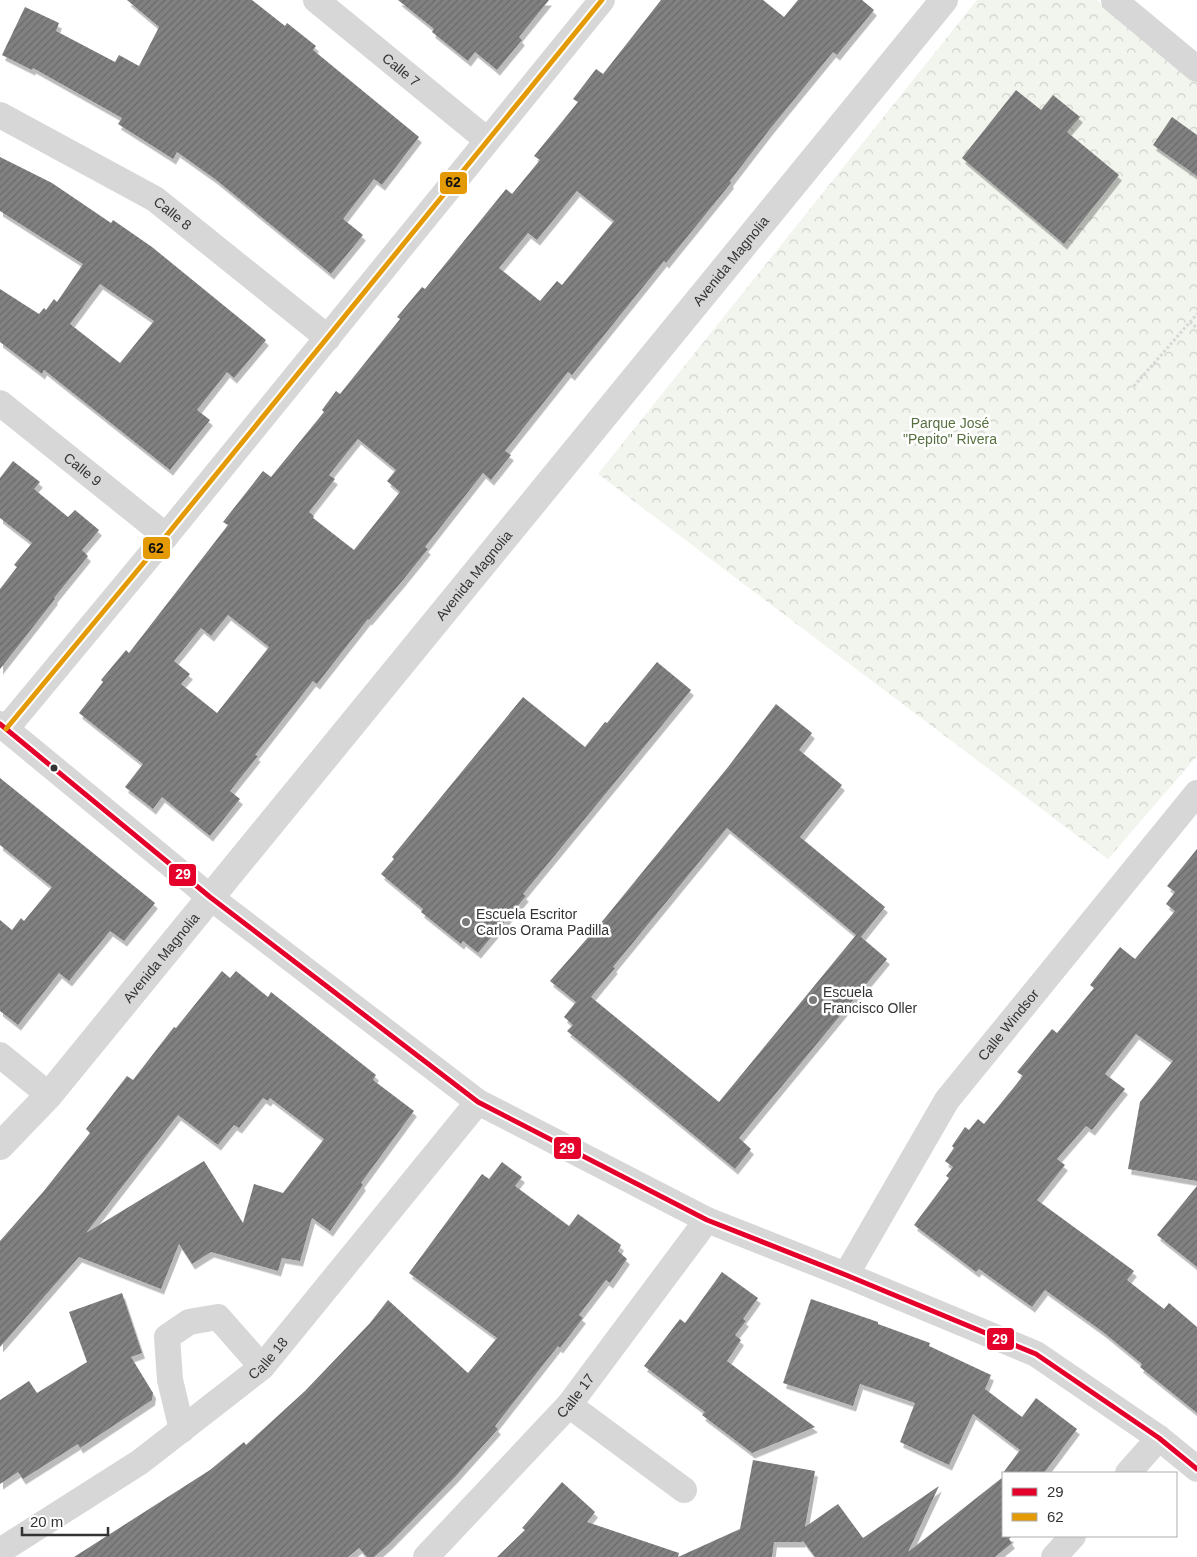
<svg xmlns="http://www.w3.org/2000/svg" width="1197" height="1557" font-family="Helvetica,sans-serif">
  <style>
    .park { fill: url(#park-crowns) }
    .building { fill: url(#building-hatch); fill-rule: evenodd; filter: url(#shadow) }
    .lines { fill: none; stroke-linecap: round; stroke-linejoin: round }
    .path { stroke: #d6d6d6; stroke-width: 3; stroke-dasharray: 2.5 2.5; stroke-linecap: butt }
    .minor { stroke: #d7d7d7; stroke-width: 26 }
    .tertiary { stroke: #d7d7d7; stroke-width: 28 }
    .bus-1-casing { stroke: #fff; stroke-width: 9 }
    .bus-2-casing { stroke: #fff; stroke-width: 9 }
    .bus-1 { stroke: #e4002b; stroke-width: 5 }
    .bus-2 { stroke: #e39a05; stroke-width: 5 }
    .bus-dot { fill: #333; stroke: #fff; stroke-width: 2 }
    .poi-dot { fill: #7a7a7a; stroke: #fff; stroke-width: 2 }
    .labels { text-anchor: middle; dominant-baseline: central; stroke-width: 5; stroke-linejoin: round; paint-order: stroke }
    .street-label { font-size: 14px; fill: #333; stroke: #fff }
    .park-label { font-size: 14px; fill: #56703f; stroke: #fff }
    .poi-label { font-size: 14px; fill: #333; stroke: #fff; text-anchor: start }
    .line-badge { stroke: #fff; stroke-width: 2 }
    .badge-label { font-size: 14px; text-anchor: middle; font-weight: bold; fill: #fff }
    .pale-badge-label { font-size: 14px; text-anchor: middle; font-weight: bold; fill: #111 }
  </style>
  <defs>
    <pattern id="park-crowns" width="20" height="18" patternUnits="userSpaceOnUse" patternTransform="scale(1.25)"><rect width="20" height="18" fill="#f1f5ed"/><path d="M2 6a3 3 0 1 1 6 0M12 15a3 3 0 1 1 6 0" fill="none" stroke="#cfd2cc"/></pattern>
    <pattern id="building-hatch" width="6" height="6" patternUnits="userSpaceOnUse" patternTransform="scale(1.25)"><rect width="6" height="6" fill="#818181"/><path d="M-1 1l2-2M0 6l6-6M5 7l2-2" fill="none" stroke="#6a6a6a"/></pattern>
    <filter id="shadow"><feDropShadow dx="3" dy="5.5" stdDeviation="0" flood-color="#0004"/></filter>
  </defs>
  <rect width="100%" height="100%" fill="#fff"/>
  <path class="park" d="M 977,0 L 1097,0 L 1197,83 L 1197,756 L 1108,859 L 598,474 Z"/>
  <path class="building" d="M 127,0 L 252,0 L 285,26 L 287,23 L 316,46 L 313,50 L 419,137 L 382,185 L 374,179 L 343,219 L 363,235 L 331,274 L 215,179 L 177,152 L 173,159 L 118,124 L 122,118 L 33,68 L 32,70 L 2,55 L 25,7 L 59,23 L 56,31 L 115,62 L 119,55 L 139,66 L 159,27 Z
    M 398,0 L 549,0 L 519,37 L 522,40 L 497,70 L 475,52 L 468,61 L 432,32 L 434,29 Z
    M 661,0 L 763,0 L 784,17 L 798,0 L 862,0 L 874,10 L 837,55 L 833,52 L 770,129 L 730,181 L 731,183 L 666,263 L 664,261 L 572,375 L 568,372 L 505,451 L 511,455 L 491,480 L 483,473 L 425,547 L 428,549 L 403,580 L 369,620 L 368,619 L 317,684 L 313,681 L 255,755 L 258,756 L 230,791 L 240,799 L 210,836 L 162,797 L 153,809 L 125,787 L 143,764 L 79,713 L 103,682 L 101,680 L 126,650 L 129,653 L 228,525 L 223,522 L 263,471 L 271,477 L 324,412 L 322,410 L 336,391 L 340,394 L 400,319 L 397,317 L 422,287 L 425,289 L 506,189 L 512,194 L 540,160 L 534,156 L 578,102 L 573,99 L 596,69 L 603,74 ZM 577,191 L 614,221 L 562,285 L 557,281 L 540,301 L 499,268 L 528,233 L 537,240 ZM 358,439 L 396,470 L 387,481 L 400,492 L 354,550 L 313,518 L 314,516 L 309,512 L 335,479 L 329,475 ZM 228,615 L 269,647 L 217,713 L 181,684 L 190,674 L 174,661 L 201,628 L 211,636 Z
    M 1016,90 L 1041,110 L 1053,95 L 1080,117 L 1067,132 L 1119,175 L 1064,244 L 962,158 Z
    M 1172,117 L 1197,135 L 1197,176 L 1153,145 Z
    M 0,157 L 52,183 L 111,223 L 113,220 L 152,247 L 266,340 L 234,378 L 227,372 L 197,410 L 210,420 L 170,470 L 44,370 L 42,374 L 0,342 L 0,289 L 39,314 L 44,308 L 46,310 L 54,299 L 57,302 L 83,264 L 0,211 ZM 100,284 L 154,321 L 120,363 L 70,324 Z
    M 13,461 L 40,482 L 34,489 L 68,517 L 75,510 L 99,530 L 82,550 L 88,556 L 54,598 L 55,599 L 0,669 L 0,589 L 17,567 L 14,565 L 32,543 L 0,518 L 0,478 Z
    M 657,662 L 691,690 L 523,894 L 526,896 L 478,953 L 463,941 L 461,944 L 421,912 L 423,909 L 381,874 L 394,859 L 392,857 L 523,697 L 585,747 L 605,722 L 607,723 Z
    M 776,704 L 812,733 L 799,750 L 842,785 L 800,837 L 885,907 L 861,937 L 887,959 L 739,1138 L 751,1149 L 735,1169 L 567,1031 L 573,1025 L 564,1017 L 576,1002 L 550,981 L 605,918 L 728,767 ZM 727,828 L 856,935 L 719,1102 L 591,997 L 615,968 L 613,967 Z
    M 0,778 L 155,903 L 124,941 L 110,931 L 69,981 L 59,973 L 18,1025 L 0,1011 L 0,920 L 12,930 L 21,918 L 24,921 L 52,887 L 0,845 Z
    M 1197,849 L 1197,1181 L 1128,1169 L 1140,1102 L 1173,1061 L 1136,1034 L 1105,1074 L 1125,1089 L 1092,1130 L 1086,1126 L 1057,1159 L 1065,1165 L 1037,1200 L 1134,1271 L 1127,1280 L 1164,1309 L 1169,1303 L 1197,1327 L 1197,1413 L 1140,1367 L 1142,1364 L 1103,1332 L 1045,1290 L 1032,1307 L 979,1269 L 976,1272 L 914,1225 L 949,1178 L 946,1176 L 953,1167 L 945,1161 L 954,1148 L 952,1146 L 965,1127 L 969,1130 L 978,1119 L 984,1124 L 1023,1076 L 1017,1072 L 1052,1029 L 1057,1033 L 1094,988 L 1090,985 L 1120,947 L 1135,959 L 1175,911 L 1166,904 L 1175,892 L 1167,886 Z
    M 222,971 L 230,978 L 236,971 L 268,997 L 271,992 L 376,1075 L 373,1080 L 414,1111 L 361,1183 L 363,1185 L 330,1231 L 312,1218 L 300,1261 L 282,1258 L 278,1271 L 211,1252 L 192,1264 L 179,1244 L 161,1289 L 79,1257 L 0,1347 L 0,1241 L 43,1192 L 90,1133 L 86,1129 L 127,1076 L 133,1080 L 174,1027 L 176,1028 ZM 263,1098 L 268,1101 L 270,1098 L 324,1139 L 283,1193 L 254,1184 L 243,1223 L 204,1161 L 86,1233 L 178,1115 L 218,1145 L 234,1125 L 239,1128 Z
    M 502,1162 L 522,1177 L 515,1186 L 569,1226 L 578,1214 L 621,1245 L 618,1251 L 627,1259 L 610,1283 L 606,1280 L 579,1315 L 583,1318 L 560,1348 L 558,1346 L 495,1426 L 498,1429 L 455,1477 L 389,1544 L 374,1557 L 367,1557 L 359,1548 L 348,1557 L 74,1557 L 210,1470 L 244,1442 L 246,1445 L 305,1391 L 370,1323 L 388,1300 L 468,1373 L 497,1338 L 409,1273 L 482,1174 L 489,1179 Z
    M 1197,1186 L 1197,1267 L 1157,1235 Z
    M 722,1272 L 758,1298 L 743,1319 L 746,1321 L 735,1335 L 741,1340 L 727,1361 L 815,1427 L 752,1453 L 702,1415 L 705,1412 L 644,1366 L 680,1319 L 685,1323 Z
    M 122,1293 L 142,1353 L 131,1357 L 153,1393 L 152,1400 L 80,1448 L 78,1444 L 23,1479 L 18,1472 L 0,1484 L 0,1400 L 29,1381 L 37,1393 L 87,1362 L 69,1312 Z
    M 811,1299 L 878,1322 L 878,1324 L 930,1343 L 929,1346 L 991,1375 L 985,1389 L 1022,1417 L 1036,1398 L 1077,1429 L 1044,1473 L 1003,1473 L 1020,1450 L 973,1414 L 949,1465 L 900,1442 L 915,1403 L 860,1384 L 853,1406 L 783,1383 Z
    M 753,1460 L 815,1471 L 805,1527 L 838,1504 L 863,1538 L 939,1486 L 908,1552 L 1003,1477 L 1003,1536 L 1010,1536 L 1011,1537 L 1009,1539 L 1012,1543 L 995,1557 L 815,1557 L 803,1541 L 802,1542 L 774,1542 L 772,1557 L 497,1557 L 525,1530 L 522,1528 L 562,1482 L 595,1512 L 587,1522 L 679,1553 L 678,1557 L 740,1529 Z"/>
  <g class="lines">
    <path class="path" d="M 1190,322 L 1197,328
      M 1134,386 L 1197,314"/>
    <g class="minor">
      <path id="s1" d="M 316,0 L 487,140"/>
      <path d="M 1114,0 L 1197,69"/>
      <path id="s2" d="M 0,115 L 155,199 L 328,338"/>
      <path id="s3" d="M 0,403 L 166,536"/>
      <path d="M 0,724 L 210,897 L 478,1102 L 707,1220 L 846,1275 L 1036,1354 L 1159,1438 L 1197,1469"/>
      <path d="M 6,729 L 166,536 L 602,0"/>
      <path d="M 0,1055 L 49,1095"/>
      <path id="s4" d="M 846,1275 L 947,1100 L 1197,793"/>
      <path d="M 569,1405 L 684,1490"/>
      <path d="M 182,1430 L 170,1380 L 167,1337 L 189,1322 L 218,1317 L 262,1367"/>
      <path d="M 1128,1473 L 1159,1438"/>
      <path id="s5" d="M 0,1551 L 140,1462 L 262,1367 L 478,1102"/>
      <path id="s6" d="M 426,1557 L 569,1405 L 707,1220"/>
      <path d="M 1054,1557 L 1073,1536"/>
    </g>
    <path class="tertiary" id="s7" d="M 0,1146 L 49,1095 L 944,0"/>
    <defs>
      <path id="bus-1" d="M 0,724 L 210,897 L 478,1102 L 707,1220 L 846,1275 L 1036,1354 L 1159,1438 L 1197,1469"/>
      <path id="bus-2" d="M 6,729 L 166,536 L 602,0"/>
    </defs>
    <use href="#bus-1" class="bus-1-casing"/>
    <use href="#bus-2" class="bus-2-casing"/>
    <use href="#bus-1" class="bus-1"/>
    <use href="#bus-2" class="bus-2"/>
  </g>
  <circle class="bus-dot" cx="54" cy="768" r="4.5"/>
  <g class="poi-dot">
    <circle cx="466" cy="922" r="5"/>
    <circle cx="813" cy="1000" r="5"/>
  </g>
  <g class="labels">
    <g class="street-label">
      <text stroke="none"><textPath href="#s1" startOffset="110">Calle 7</textPath></text>
      <text stroke="none"><textPath href="#s2" startOffset="199">Calle 8</textPath></text>
      <text stroke="none"><textPath href="#s7" startOffset="1148">Avenida Magnolia</textPath></text>
      <text stroke="none"><textPath href="#s3" startOffset="106">Calle 9</textPath></text>
      <text stroke="none"><textPath href="#s7" startOffset="742">Avenida Magnolia</textPath></text>
      <text stroke="none"><textPath href="#s7" startOffset="248">Avenida Magnolia</textPath></text>
      <text stroke="none"><textPath href="#s4" startOffset="299">Calle Windsor</textPath></text>
      <text stroke="none"><textPath href="#s5" startOffset="331">Calle 18</textPath></text>
      <text stroke="none"><textPath href="#s6" startOffset="220">Calle 17</textPath></text>
    </g>
    <g class="park-label">
      <text x="950" y="423">Parque José<tspan x="950" dy="16">"Pepito" Rivera</tspan></text>
    </g>
    <g class="poi-label">
      <text x="476" y="914">Escuela Escritor<tspan x="476" dy="16">Carlos Orama Padilla</tspan></text>
      <text x="823" y="992">Escuela<tspan x="823" dy="16">Francisco Oller</tspan></text>
    </g>
  </g>
  <g class="line-badge">
    <rect x="439" y="171" width="29" height="24" rx="5" fill="#e39a05"/>
    <rect x="142" y="536" width="29" height="24" rx="5" fill="#e39a05"/>
    <rect x="168" y="863" width="29" height="24" rx="5" fill="#e4002b"/>
    <rect x="553" y="1136" width="29" height="24" rx="5" fill="#e4002b"/>
    <rect x="986" y="1327" width="29" height="24" rx="5" fill="#e4002b"/>
  </g>
  <g class="badge-label">
    <text x="183" y="879">29</text>
    <text x="567" y="1153">29</text>
    <text x="1000" y="1344">29</text>
  </g>
  <g class="pale-badge-label">
    <text x="453" y="187">62</text>
    <text x="156" y="553">62</text>
  </g>
  <rect x="1002" y="1472" width="175" height="65" fill="#ffffff" stroke="#adadad"/>
  <rect x="1012" y="1488" width="25" height="8" fill="#e4002b" stroke="#adadad"/>
  <text x="1047" y="1497" font-size="15" fill="#333333">29</text>
  <rect x="1012" y="1513" width="25" height="8" fill="#e39a05" stroke="#adadad"/>
  <text x="1047" y="1522" font-size="15" fill="#333333">62</text>
  <path d="M22 1527v8h86v-8" fill="none" stroke="#333333" stroke-width="2.5"/>
  <text x="30" y="1527" font-size="15" fill="#333333" stroke="#ffffff" stroke-width="4" paint-order="stroke">20 m</text>
</svg>
